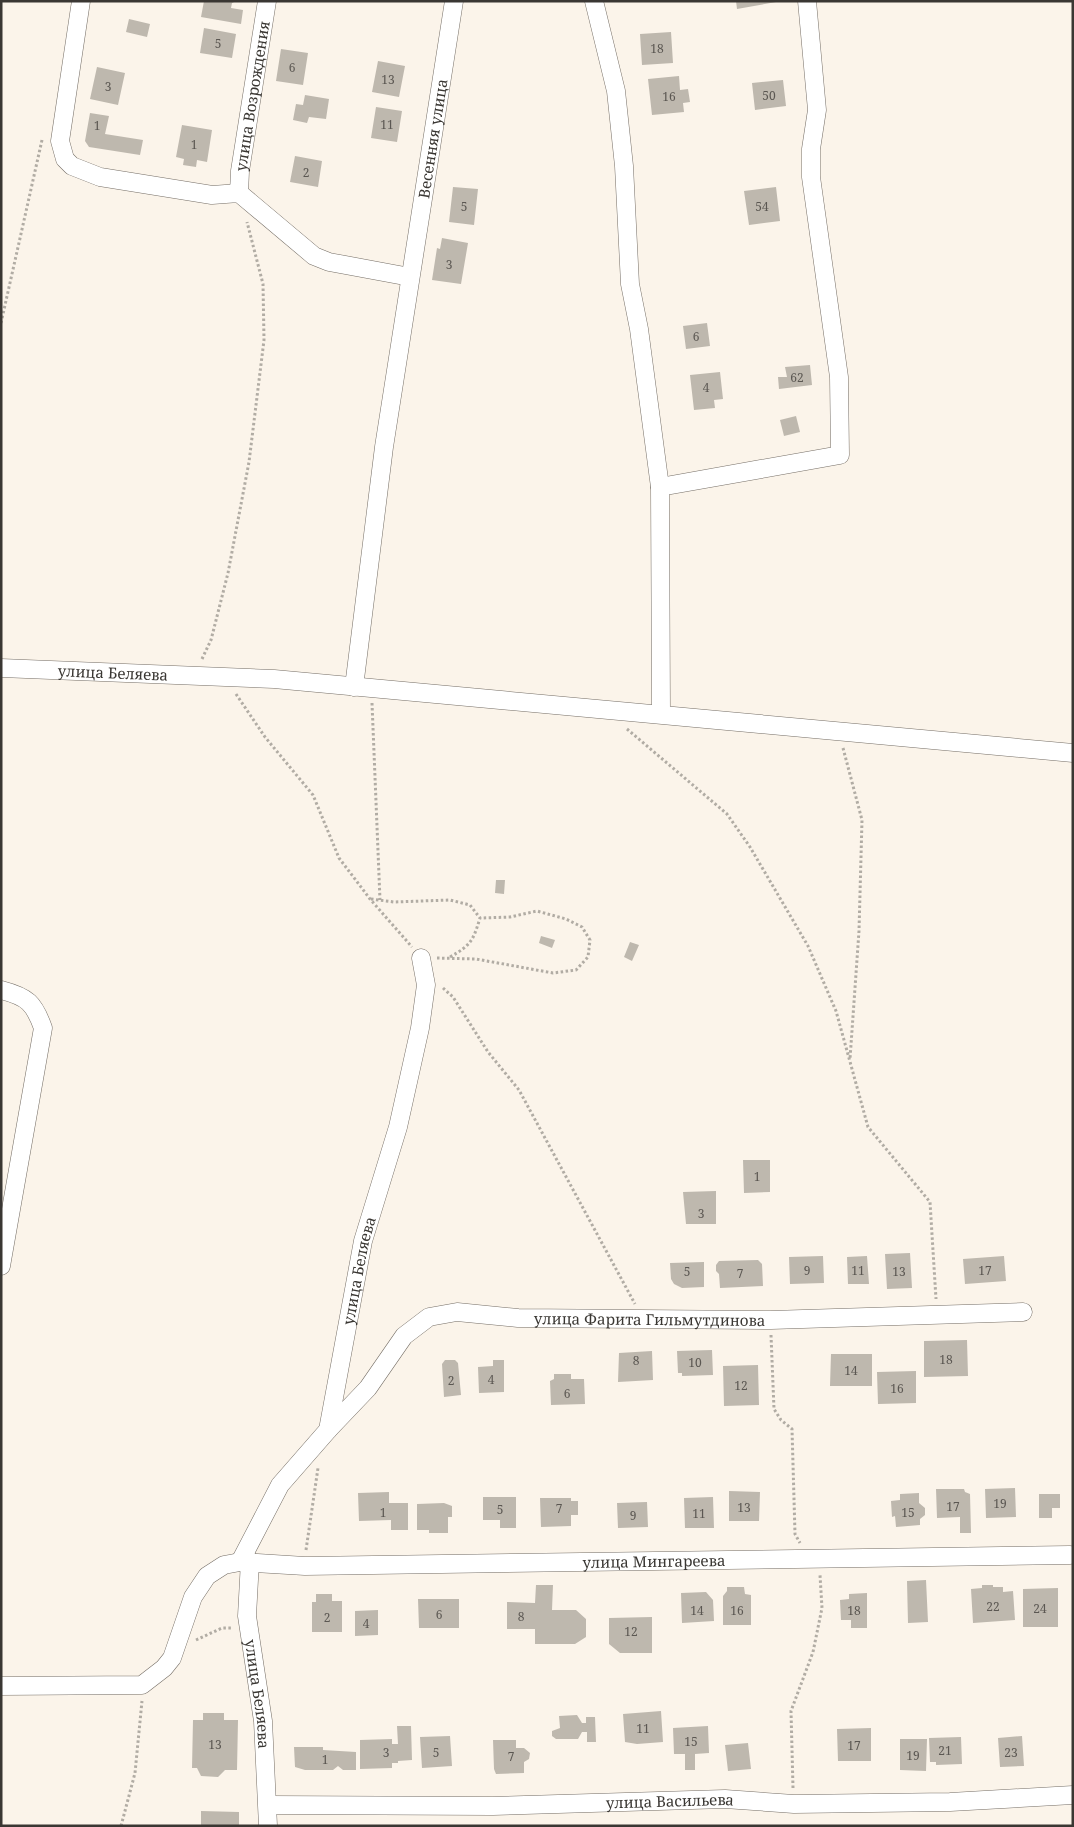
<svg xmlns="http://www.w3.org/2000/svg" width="1074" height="1827" font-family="'Noto Serif',serif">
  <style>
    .building { fill: #beb8ae }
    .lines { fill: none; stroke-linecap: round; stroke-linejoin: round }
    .minor-casing { stroke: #756e66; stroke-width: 19 }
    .path { stroke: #b1aca4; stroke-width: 3; stroke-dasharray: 2.5 2.5; stroke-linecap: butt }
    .minor { stroke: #fff; stroke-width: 18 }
    .labels { text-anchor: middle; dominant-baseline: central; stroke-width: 4; stroke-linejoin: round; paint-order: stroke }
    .number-label { font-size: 12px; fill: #5b5752 }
    .street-label { font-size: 15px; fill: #3a3733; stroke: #fbf4ea }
  </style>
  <rect width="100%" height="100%" fill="#fbf4ea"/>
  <path class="building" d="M 204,1 L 236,1 L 232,3 L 231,8 L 243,10 L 241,24 L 201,17 Z
    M 736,1 L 775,1 L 776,2 L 737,9 Z
    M 129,19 L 150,24 L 147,37 L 126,32 Z
    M 204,28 L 236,34 L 232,58 L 200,53 Z
    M 671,32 L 673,63 L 642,65 L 640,34 Z
    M 281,49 L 308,53 L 303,85 L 276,81 Z
    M 378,61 L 405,66 L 399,97 L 372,92 Z
    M 97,67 L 125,73 L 118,105 L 90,99 Z
    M 679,76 L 680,90 L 688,89 L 690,102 L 683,103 L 684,112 L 652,115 L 648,79 Z
    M 783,80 L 786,106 L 755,110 L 752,83 Z
    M 305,95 L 329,99 L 326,119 L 309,117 L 307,123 L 293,120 L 296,104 L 303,105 Z
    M 376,107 L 402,111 L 397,142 L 371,138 Z
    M 90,113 L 109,116 L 105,134 L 143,140 L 140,155 L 89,147 L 85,141 Z
    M 182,125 L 212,130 L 207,162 L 197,160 L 196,167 L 183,165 L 184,159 L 176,157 Z
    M 295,156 L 322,161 L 318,187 L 290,182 Z
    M 453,187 L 478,189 L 474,225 L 449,222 Z
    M 776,187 L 780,221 L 749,225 L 744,191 Z
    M 442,238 L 468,243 L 461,284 L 432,280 L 437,248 L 440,249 Z
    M 707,323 L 710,346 L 686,349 L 683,326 Z
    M 810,365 L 812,385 L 779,389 L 778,377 L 787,377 L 785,367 Z
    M 720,372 L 723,399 L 714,400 L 715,408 L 694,410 L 690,375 Z
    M 796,416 L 800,432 L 784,436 L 780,420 Z
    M 496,880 L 505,880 L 504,894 L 495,893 Z
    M 541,936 L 555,940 L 552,948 L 539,943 Z
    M 630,942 L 639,945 L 632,961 L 624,957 Z
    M 743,1160 L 770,1160 L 770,1192 L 744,1193 Z
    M 716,1191 L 716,1224 L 686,1224 L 683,1192 Z
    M 910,1253 L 912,1288 L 887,1289 L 885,1254 Z
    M 823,1256 L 824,1283 L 790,1284 L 789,1257 Z
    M 867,1256 L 869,1284 L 848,1284 L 847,1257 Z
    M 1004,1256 L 1006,1281 L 965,1284 L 963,1259 Z
    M 758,1260 L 762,1264 L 763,1286 L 720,1288 L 719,1274 L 716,1271 L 716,1265 L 719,1261 Z
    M 704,1262 L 704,1287 L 682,1288 L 674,1284 L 671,1279 L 670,1263 Z
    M 967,1340 L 968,1376 L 924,1377 L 924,1341 Z
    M 712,1350 L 713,1375 L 682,1376 L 682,1373 L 678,1373 L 677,1351 Z
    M 652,1351 L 653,1380 L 618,1382 L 619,1353 Z
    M 831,1354 L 872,1354 L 872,1386 L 830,1386 Z
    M 445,1360 L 455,1360 L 458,1363 L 461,1395 L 444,1397 L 442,1364 Z
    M 493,1360 L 504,1360 L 504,1392 L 479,1393 L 478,1367 L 493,1366 Z
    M 758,1365 L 759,1405 L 724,1406 L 723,1366 Z
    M 916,1371 L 916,1403 L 878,1404 L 877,1372 Z
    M 554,1374 L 571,1374 L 571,1379 L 584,1379 L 585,1404 L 551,1405 L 550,1381 L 554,1379 Z
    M 1015,1488 L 1016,1517 L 986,1518 L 985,1489 Z
    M 936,1489 L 964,1489 L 965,1492 L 970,1494 L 971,1533 L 960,1533 L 960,1517 L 937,1518 Z
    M 729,1491 L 760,1492 L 759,1521 L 729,1521 Z
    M 389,1492 L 389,1503 L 408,1503 L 408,1530 L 391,1530 L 391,1520 L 359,1521 L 358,1493 Z
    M 919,1493 L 919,1503 L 925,1508 L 925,1515 L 920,1519 L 920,1525 L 896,1527 L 895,1516 L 892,1517 L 891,1501 L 900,1500 L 900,1494 Z
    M 1039,1494 L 1060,1494 L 1060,1508 L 1052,1508 L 1052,1518 L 1039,1518 Z
    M 483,1497 L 516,1497 L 516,1528 L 500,1528 L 500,1520 L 483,1520 Z
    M 713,1497 L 714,1528 L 685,1528 L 684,1498 Z
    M 540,1498 L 571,1498 L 571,1501 L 578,1501 L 578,1515 L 571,1515 L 571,1526 L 541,1527 Z
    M 647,1502 L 648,1527 L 618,1528 L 617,1503 Z
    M 444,1503 L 452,1506 L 452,1517 L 448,1517 L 448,1533 L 429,1533 L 429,1530 L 417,1530 L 417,1504 Z
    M 926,1580 L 928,1622 L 908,1623 L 907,1581 Z
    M 536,1585 L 553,1585 L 552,1610 L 576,1610 L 586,1619 L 586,1637 L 575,1644 L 535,1644 L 535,1629 L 507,1629 L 507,1602 L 535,1603 Z
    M 982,1585 L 993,1585 L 993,1587 L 1003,1587 L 1003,1592 L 1013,1591 L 1015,1620 L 973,1623 L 971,1589 L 982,1588 Z
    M 727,1587 L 744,1587 L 745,1594 L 751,1595 L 751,1625 L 723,1625 L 723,1596 L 727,1591 Z
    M 1058,1588 L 1058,1627 L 1023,1627 L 1023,1589 Z
    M 706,1592 L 713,1600 L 714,1621 L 682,1623 L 681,1593 Z
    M 867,1593 L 867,1628 L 851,1628 L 851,1620 L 841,1620 L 840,1600 L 849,1599 L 849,1594 Z
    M 316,1594 L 332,1594 L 332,1601 L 342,1601 L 342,1632 L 312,1632 L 312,1602 L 316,1602 Z
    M 418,1599 L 459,1599 L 459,1628 L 419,1628 Z
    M 378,1610 L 378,1635 L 355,1636 L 355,1611 Z
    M 652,1617 L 652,1653 L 620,1653 L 609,1644 L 609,1618 Z
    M 661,1711 L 663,1742 L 637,1744 L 625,1742 L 623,1714 Z
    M 203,1713 L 224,1713 L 224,1720 L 238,1720 L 237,1770 L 225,1770 L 218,1777 L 201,1776 L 197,1768 L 192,1768 L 193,1720 L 203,1720 Z
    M 577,1715 L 582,1723 L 586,1723 L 586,1717 L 595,1717 L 596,1742 L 587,1742 L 587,1732 L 582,1732 L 578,1739 L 556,1739 L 552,1736 L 552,1731 L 560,1728 L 559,1716 Z
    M 397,1726 L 411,1726 L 412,1760 L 398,1761 L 398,1763 L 392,1763 L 392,1768 L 360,1769 L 360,1740 L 392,1739 L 392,1744 L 398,1744 Z
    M 708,1726 L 709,1753 L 695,1754 L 695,1770 L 685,1770 L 685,1754 L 674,1754 L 673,1728 Z
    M 871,1728 L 871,1761 L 838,1761 L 837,1729 Z
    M 450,1736 L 452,1766 L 422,1768 L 420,1737 Z
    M 1022,1736 L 1024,1766 L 1000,1767 L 998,1738 Z
    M 961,1737 L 962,1764 L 936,1765 L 936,1762 L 930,1762 L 929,1738 Z
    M 900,1739 L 927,1739 L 926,1771 L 900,1770 Z
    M 493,1740 L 516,1740 L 516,1748 L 524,1748 L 530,1753 L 529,1759 L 524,1762 L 524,1773 L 496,1774 L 494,1769 Z
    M 748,1743 L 751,1769 L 728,1771 L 725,1745 Z
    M 294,1747 L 323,1747 L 323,1750 L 356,1752 L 356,1770 L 343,1770 L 338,1766 L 333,1770 L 305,1770 L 295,1767 Z
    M 201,1811 L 239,1812 L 239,1826 L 201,1826 Z"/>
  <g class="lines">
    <defs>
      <g id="minor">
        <path d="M 81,1 L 60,141 L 65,159 L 72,166 L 100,177 L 212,195 L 239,193 L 314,256 L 329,262 L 410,277"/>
        <path d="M 594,1 L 616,91 L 624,166 L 630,284 L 639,329 L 660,487 L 661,714"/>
        <path id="s1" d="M 239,193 L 240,171 L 267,1"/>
        <path d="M 660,487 L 840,455 L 839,377 L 811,177 L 811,149 L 817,110 L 807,1"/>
        <path id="s2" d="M 1,668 L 274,679 L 1073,753"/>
        <path id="s3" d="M 354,687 L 384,447 L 454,1"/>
        <path d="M 1,990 C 28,997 34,1003 43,1028 L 1,1266"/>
        <path id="s4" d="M 328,1430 L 368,1388 L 404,1336 L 429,1317 L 457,1312 L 518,1318 L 771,1320 L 1023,1312"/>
        <path id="s5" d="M 250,1561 L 247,1616 L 263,1721 L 268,1826"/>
        <path id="s6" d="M 240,1562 L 280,1485 L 328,1430 L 363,1241 L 398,1127 L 420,1028 L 426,985 L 421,958"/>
        <path id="s7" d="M 1,1686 L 142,1685 L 164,1668 L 172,1658 L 193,1597 L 207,1576 L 224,1565 L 240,1562 L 305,1566 L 1070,1555"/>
        <path id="s8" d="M 268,1805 L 493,1806 L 725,1799 L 794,1804 L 950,1802 L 1073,1795"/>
      </g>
    </defs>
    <use href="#minor" class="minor-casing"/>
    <path class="path" d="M 1,323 L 42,140
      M 202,659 L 211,640 L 228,573 L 249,462 L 264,340 L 263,284 L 247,222
      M 236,694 L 265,737 L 313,795 L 339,858 L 370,899 L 412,947
      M 372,703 L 380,900
      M 627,729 L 727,814 L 750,847 L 808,946 L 836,1011 L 868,1127 L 930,1202 L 936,1299
      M 843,748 L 862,820 L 859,931 L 850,1059
      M 371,899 L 394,902 L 450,900 L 470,905 L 480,918 C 473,941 471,945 450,957
      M 437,958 L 476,959 L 553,973 L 576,970 L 588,957 L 590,940 L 582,927 L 566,919 L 537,911 L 510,917 L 480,918
      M 443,988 L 453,997 L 488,1052 L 519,1090 L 635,1304
      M 771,1335 L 774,1409 L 781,1420 L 792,1429 L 795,1534 L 800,1543
      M 306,1550 L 318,1468
      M 196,1640 L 222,1628 L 232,1628
      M 793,1788 L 791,1711 L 813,1652 L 822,1608 L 820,1575
      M 121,1826 L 135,1773 L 142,1701"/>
    <use href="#minor" class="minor"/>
  </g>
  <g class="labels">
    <g class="number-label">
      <text x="218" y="43">5</text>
      <text x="657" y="48">18</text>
      <text x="292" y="67">6</text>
      <text x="388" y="79">13</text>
      <text x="108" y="86">3</text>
      <text x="769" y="95">50</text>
      <text x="669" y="96">16</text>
      <text x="387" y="124">11</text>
      <text x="97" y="125">1</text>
      <text x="194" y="144">1</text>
      <text x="306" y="172">2</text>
      <text x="464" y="206">5</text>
      <text x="762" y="206">54</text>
      <text x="449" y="264">3</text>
      <text x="696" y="336">6</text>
      <text x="797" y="377">62</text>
      <text x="706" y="387">4</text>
      <text x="757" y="1176">1</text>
      <text x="701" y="1213">3</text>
      <text x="807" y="1270">9</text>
      <text x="858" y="1270">11</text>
      <text x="985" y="1270">17</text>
      <text x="687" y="1271">5</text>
      <text x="899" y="1271">13</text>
      <text x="740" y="1273">7</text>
      <text x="946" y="1359">18</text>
      <text x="636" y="1360">8</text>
      <text x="695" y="1362">10</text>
      <text x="851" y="1370">14</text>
      <text x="491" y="1379">4</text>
      <text x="451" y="1380">2</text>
      <text x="741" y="1385">12</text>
      <text x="897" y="1388">16</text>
      <text x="567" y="1393">6</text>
      <text x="1000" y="1503">19</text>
      <text x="953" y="1506">17</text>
      <text x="744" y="1507">13</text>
      <text x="559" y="1508">7</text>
      <text x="500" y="1509">5</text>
      <text x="383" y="1512">1</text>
      <text x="908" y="1512">15</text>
      <text x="699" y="1513">11</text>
      <text x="633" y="1515">9</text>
      <text x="993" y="1606">22</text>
      <text x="1040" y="1608">24</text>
      <text x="697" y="1610">14</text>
      <text x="737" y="1610">16</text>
      <text x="854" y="1610">18</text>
      <text x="439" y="1614">6</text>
      <text x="521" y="1616">8</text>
      <text x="327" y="1617">2</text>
      <text x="366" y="1623">4</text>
      <text x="631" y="1631">12</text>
      <text x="643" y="1728">11</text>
      <text x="691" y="1741">15</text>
      <text x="215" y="1744">13</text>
      <text x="854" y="1745">17</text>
      <text x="945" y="1750">21</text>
      <text x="386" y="1752">3</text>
      <text x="436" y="1752">5</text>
      <text x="1011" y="1752">23</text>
      <text x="913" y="1755">19</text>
      <text x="511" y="1756">7</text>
      <text x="325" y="1759">1</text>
    </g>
    <g class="street-label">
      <text stroke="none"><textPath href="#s1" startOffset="98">улица Возрождения</textPath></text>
      <text stroke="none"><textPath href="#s3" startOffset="554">Весенняя улица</textPath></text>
      <text stroke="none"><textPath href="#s2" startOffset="112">улица Беляева</textPath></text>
      <text stroke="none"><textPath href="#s6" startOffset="322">улица Беляева</textPath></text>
      <text stroke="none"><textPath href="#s4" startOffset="374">улица Фарита Гильмутдинова</textPath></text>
      <text stroke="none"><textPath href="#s7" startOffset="722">улица Мингареева</textPath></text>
      <text stroke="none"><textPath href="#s5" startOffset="134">улица Беляева</textPath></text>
      <text stroke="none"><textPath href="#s8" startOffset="402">улица Васильева</textPath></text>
    </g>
  </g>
  <rect width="1074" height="1827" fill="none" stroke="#3a3733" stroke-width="5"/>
</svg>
